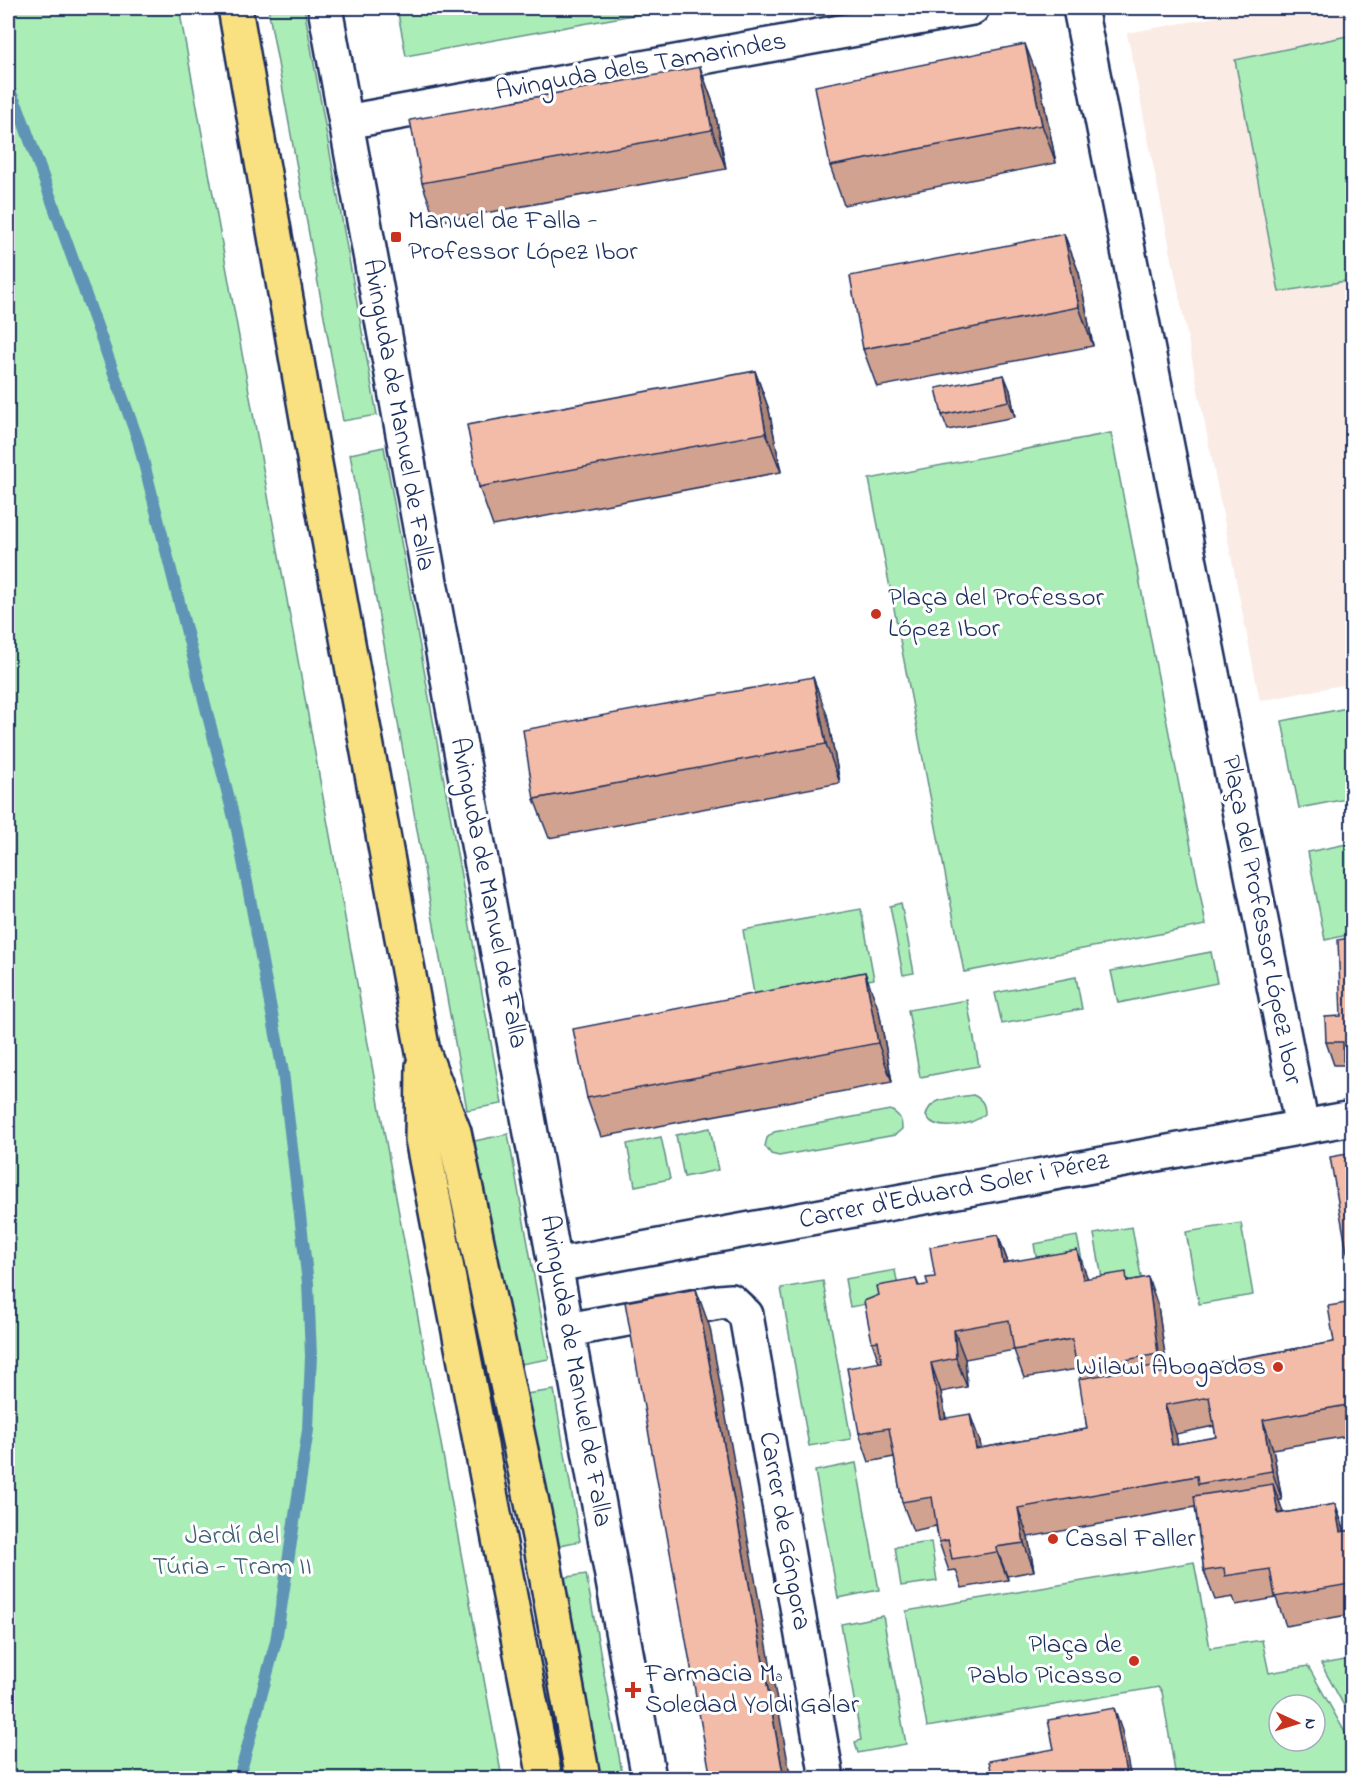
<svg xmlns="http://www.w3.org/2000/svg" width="1360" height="1786" font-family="'Indie Flower',sans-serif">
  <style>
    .built { fill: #fbebe5 }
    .green { fill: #abedb6; stroke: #638e8a; stroke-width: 1.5; fill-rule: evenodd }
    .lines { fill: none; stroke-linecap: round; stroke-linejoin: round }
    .stream { stroke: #6194b6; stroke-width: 12 }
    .street-casing { stroke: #1b2f5e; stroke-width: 38 }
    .primary-casing { stroke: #1b2f5e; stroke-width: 38 }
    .street { stroke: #fff; stroke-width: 33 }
    .primary { stroke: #f9e181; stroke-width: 33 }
    .wall { fill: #d1a290; stroke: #1b2f5e; stroke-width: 1.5; fill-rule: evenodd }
    .shaded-wall { fill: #aa8476; stroke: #1b2f5e; stroke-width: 1.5 }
    .building { fill: #f3bca8; stroke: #1b2f5e; stroke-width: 1.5; fill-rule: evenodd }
    .poi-dot { fill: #c8321e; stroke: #fff; stroke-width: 2 }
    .labels { text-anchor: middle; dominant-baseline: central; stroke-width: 6; stroke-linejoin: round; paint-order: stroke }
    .street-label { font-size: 27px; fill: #1b2f5e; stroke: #fff }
    .poi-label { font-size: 27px; fill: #1b2f5e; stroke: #fff; text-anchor: start }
    .park-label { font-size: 27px; fill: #3f5e74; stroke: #fff }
  </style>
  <rect width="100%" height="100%" fill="#fff"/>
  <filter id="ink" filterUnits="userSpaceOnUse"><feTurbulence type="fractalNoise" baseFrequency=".0167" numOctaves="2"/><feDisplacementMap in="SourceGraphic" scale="12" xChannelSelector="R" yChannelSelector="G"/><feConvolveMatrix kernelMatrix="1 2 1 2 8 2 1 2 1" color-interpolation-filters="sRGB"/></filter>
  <g filter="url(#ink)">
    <path class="built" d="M 1266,8 L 1352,8 L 1352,683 L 1260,701 L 1127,33 Z"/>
    <path class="green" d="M 8,8 L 179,8 L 502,1778 L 8,1778 Z
      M 268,8 L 304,8 L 377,415 L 343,421 Z
      M 397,8 L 672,8 L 406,56 Z
      M 1352,35 L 1352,280 L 1279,292 L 1235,60 Z
      M 1111,433 L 1206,925 L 964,972 L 869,479 Z
      M 384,447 L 502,1104 L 467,1110 L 350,454 Z
      M 1352,707 L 1352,798 L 1299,808 L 1282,721 Z
      M 1352,843 L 1352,934 L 1325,940 L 1308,852 Z
      M 901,903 L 914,973 L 903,975 L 890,906 Z
      M 861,909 L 874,979 L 755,1000 L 743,930 Z
      M 1211,952 L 1217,983 L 1118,1003 L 1111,971 Z
      M 1076,977 L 1082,1009 L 1002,1024 L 995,993 Z
      M 967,1000 L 979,1066 L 920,1077 L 908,1010 Z
      M 973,1095 C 982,1099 985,1104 985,1114 C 971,1126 936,1133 926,1116 C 929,1096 956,1098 973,1095 Z
      M 890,1110 C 899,1114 902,1119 902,1129 L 895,1135 L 779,1156 L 771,1154 L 765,1146 L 767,1138 L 774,1132 Z
      M 710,1128 L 718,1170 L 684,1177 L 676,1135 Z
      M 508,1134 L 549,1359 L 516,1365 L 474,1141 Z
      M 661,1137 L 670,1179 L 635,1186 L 627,1144 Z
      M 1241,1223 L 1253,1295 L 1199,1304 L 1186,1232 Z
      M 1132,1227 L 1142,1282 L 1104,1289 L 1094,1234 Z
      M 1077,1236 L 1083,1265 L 1039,1273 L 1034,1244 Z
      M 895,1270 L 900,1298 L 850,1307 L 845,1279 Z
      M 823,1281 L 851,1439 L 809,1446 L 781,1288 Z
      M 554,1390 L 580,1541 L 555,1546 L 519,1395 Z
      M 856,1463 L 879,1590 L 838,1598 L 815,1471 Z
      M 931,1542 L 937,1581 L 901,1586 L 895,1547 Z
      M 1194,1562 L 1210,1648 L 1262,1640 L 1269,1673 L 1308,1666 L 1352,1745 L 1352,1778 L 1176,1778 L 1162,1692 L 1159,1687 L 927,1727 L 906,1611 ZM 1279,1705 L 1315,1705 L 1315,1741 L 1279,1741 Z
      M 586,1574 L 623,1778 L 596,1778 L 560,1578 Z
      M 883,1616 L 906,1744 L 858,1753 L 855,1742 L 861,1740 L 841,1624 Z
      M 1352,1659 L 1352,1720 L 1321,1664 Z"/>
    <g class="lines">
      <path class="stream" d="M 8,87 L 19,110 L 138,440 L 237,830 L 283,1072 L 308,1283 L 311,1356 L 308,1430 L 276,1641 L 239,1778"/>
      <defs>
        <path id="street" d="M 325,8 C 431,598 543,1188 649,1778
          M 1080,8 L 1302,1127
          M 346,122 L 972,8
          M 556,1265 L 1352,1118
          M 568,1330 L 719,1302 L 731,1301 L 746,1315 L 827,1778"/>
        <path id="primary" d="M 235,8 L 312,447 L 423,1052 L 454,1132 L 540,1541 L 583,1778
          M 423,1066 L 422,1139 L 545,1778"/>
      </defs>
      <use href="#street" class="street-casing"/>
      <use href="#primary" class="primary-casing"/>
      <use href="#street" class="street"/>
      <use href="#primary" class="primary"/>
    </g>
    <path class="wall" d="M 700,67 L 714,106 L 726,169 L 436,222 L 422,183 Z
      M 1040,83 L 1056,163 L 844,205 L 830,166 Z
      M 1064,234 L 1079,273 L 1093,346 L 877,387 L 863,349 Z
      M 755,371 L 769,410 L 781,472 L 493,526 L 479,487 Z
      M 1010,390 L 1015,417 L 948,430 L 942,415 Z
      M 827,715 L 840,783 L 549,838 L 534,799 Z
      M 1353,937 L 1353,1083 L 1352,1084 L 1345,1065 L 1334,1065 L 1326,1042 L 1341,1016 Z
      M 879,1011 L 892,1082 L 601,1137 L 587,1098 Z
      M 1353,1153 L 1353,1267 L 1347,1252 Z
      M 998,1235 L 1008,1262 L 1088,1279 L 1129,1280 L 1158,1306 L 1167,1371 L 1334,1342 L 1353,1302 L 1353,1435 L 1273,1449 L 1282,1500 L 1279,1500 L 1283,1513 L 1335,1504 L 1345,1531 L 1353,1530 L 1353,1614 L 1286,1626 L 1276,1598 L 1236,1605 L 1233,1597 L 1215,1600 L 1204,1571 L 1195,1507 L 1028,1537 L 1034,1571 L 1007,1576 L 1008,1580 L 962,1588 L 956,1570 L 949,1571 L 939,1542 L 936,1526 L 913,1531 L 902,1502 L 894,1457 L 869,1462 L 859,1433 L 879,1362 L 872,1342 L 879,1295 L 916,1279 L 919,1286 L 928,1285 L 935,1277 ZM 1014,1350 L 1024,1378 L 1077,1369 L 1081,1379 L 1087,1429 L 981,1448 L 980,1442 L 946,1418 L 941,1392 L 967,1387 L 965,1359 ZM 1214,1426 L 1216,1437 L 1177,1444 L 1176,1434 Z"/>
    <path class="shaded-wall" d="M 1025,44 L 1040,83 L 1056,163 L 1042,125 Z
      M 700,67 L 714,106 L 726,169 L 712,130 Z
      M 1064,234 L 1079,273 L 1093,346 L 1079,307 Z
      M 755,371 L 769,410 L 781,472 L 766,433 Z
      M 1004,375 L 1010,390 L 1015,417 L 1009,401 Z
      M 813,677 L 827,715 L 840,783 L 826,744 Z
      M 865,972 L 879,1011 L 892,1082 L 878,1043 Z
      M 998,1235 L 1008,1263 L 1003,1263 Z
      M 1077,1250 L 1088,1279 L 1083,1279 Z
      M 1148,1277 L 1158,1306 L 1169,1383 L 1158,1354 Z
      M 696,1289 L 710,1328 L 791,1779 L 784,1779 Z
      M 954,1330 L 965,1359 L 967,1387 L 956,1358 Z
      M 931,1363 L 941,1392 L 951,1448 L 941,1419 Z
      M 1165,1405 L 1176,1434 L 1183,1474 L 1172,1445 Z
      M 970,1414 L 980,1442 L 986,1477 L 976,1449 Z
      M 1263,1420 L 1273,1449 L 1282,1500 L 1272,1471 Z
      M 1273,1484 L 1283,1512 L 1278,1514 Z
      M 1335,1504 L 1345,1533 L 1340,1532 Z
      M 1018,1508 L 1028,1537 L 1034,1571 L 1024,1543 Z
      M 996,1547 L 1007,1576 L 1008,1580 L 997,1552 Z
      M 1114,1708 L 1122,1731 L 1131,1779 L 1127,1779 Z"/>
    <path class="building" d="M 1025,44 L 1042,125 L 830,166 L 815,86 Z
      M 700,67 L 712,130 L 422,183 L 410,120 Z
      M 1064,234 L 1079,307 L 863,349 L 850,276 Z
      M 755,371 L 766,433 L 479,487 L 467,425 Z
      M 1004,375 L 1009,401 L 942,415 L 936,388 Z
      M 813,677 L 826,744 L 534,799 L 523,730 Z
      M 1353,937 L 1353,1060 L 1343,1061 L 1343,1042 L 1326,1042 L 1325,1017 L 1341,1016 L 1338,940 Z
      M 865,972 L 878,1043 L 587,1098 L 573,1029 Z
      M 1353,1153 L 1353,1251 L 1347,1252 L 1330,1157 Z
      M 998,1235 L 1003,1263 L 1077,1250 L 1083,1279 L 1126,1272 L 1127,1281 L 1148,1277 L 1158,1354 L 1077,1369 L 1072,1339 L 1014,1350 L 1009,1320 L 954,1330 L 956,1358 L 931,1363 L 941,1419 L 970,1414 L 976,1449 L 1087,1429 L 1079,1379 L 1153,1366 L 1154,1374 L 1334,1342 L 1328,1306 L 1353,1302 L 1353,1404 L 1263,1420 L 1272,1471 L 1198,1484 L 1197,1476 L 1018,1508 L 1024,1543 L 996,1547 L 997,1552 L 952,1559 L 948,1540 L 939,1542 L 932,1497 L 902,1502 L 889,1428 L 859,1433 L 847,1368 L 882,1362 L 878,1341 L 872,1342 L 864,1301 L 879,1295 L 877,1286 L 916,1279 L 918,1286 L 928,1285 L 926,1278 L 935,1277 L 930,1247 ZM 1209,1397 L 1216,1437 L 1172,1445 L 1165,1405 Z
      M 696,1289 L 784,1779 L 711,1779 L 625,1302 Z
      M 1273,1484 L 1278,1514 L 1335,1504 L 1340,1532 L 1353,1530 L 1353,1603 L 1349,1584 L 1275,1597 L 1270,1569 L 1225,1576 L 1224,1568 L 1204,1571 L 1194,1496 Z
      M 1114,1708 L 1127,1779 L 993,1779 L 989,1761 L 1054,1749 L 1048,1720 Z"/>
  </g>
  <g class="poi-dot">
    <rect x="390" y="231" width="12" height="12" rx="3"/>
    <circle cx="876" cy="614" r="6"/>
    <circle cx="1278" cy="1367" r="6"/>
    <circle cx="1053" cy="1539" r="6"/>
    <circle cx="1134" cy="1661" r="6"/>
    <path d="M630 1681h6v6h6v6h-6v6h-6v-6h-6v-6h6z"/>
  </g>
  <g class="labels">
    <g class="street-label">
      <text transform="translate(641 67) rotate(-10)">Avinguda dels Tamarindes</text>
      <text transform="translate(398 415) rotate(80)">Avinguda de Manuel de Falla</text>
      <text transform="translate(488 893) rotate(79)">Avinguda de Manuel de Falla</text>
      <text transform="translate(1261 920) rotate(79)">Plaça del Professor López Ibor</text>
      <text transform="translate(954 1191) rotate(-11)">Carrer d'Eduard Soler i Pérez</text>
      <text transform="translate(575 1371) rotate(80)">Avinguda de Manuel de Falla</text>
      <text transform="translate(784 1531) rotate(80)">Carrer de Góngora</text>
    </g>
    <g class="poi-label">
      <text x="408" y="221">Manuel de Falla -<tspan x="408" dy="31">Professor López Ibor</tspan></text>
      <text x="888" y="598">Plaça del Professor<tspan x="888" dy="31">López Ibor</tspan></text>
      <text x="1266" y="1367" text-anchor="end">Wilawi Abogados</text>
      <text x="1065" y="1539">Casal Faller</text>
      <text x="1122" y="1645" text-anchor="end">Plaça de<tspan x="1122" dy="31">Pablo Picasso</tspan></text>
      <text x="645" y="1674">Farmacia Mª<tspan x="645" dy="31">Soledad Yoldi Galar</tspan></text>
    </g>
    <g class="park-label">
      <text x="232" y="1536">Jardí del<tspan x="232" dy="31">Túria - Tram II</tspan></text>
    </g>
  </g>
  <rect width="1360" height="1786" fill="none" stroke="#fff" stroke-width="30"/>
  <rect x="15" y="15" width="1330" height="1756" fill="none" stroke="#1b2f5e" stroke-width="2" filter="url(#ink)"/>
  <g transform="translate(1297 1723) rotate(94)"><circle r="28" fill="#ffffff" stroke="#a4acbf" stroke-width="1.5"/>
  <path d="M0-4.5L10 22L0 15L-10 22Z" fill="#c8321e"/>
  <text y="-9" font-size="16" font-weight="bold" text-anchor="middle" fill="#1b2f5e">N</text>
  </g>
</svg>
